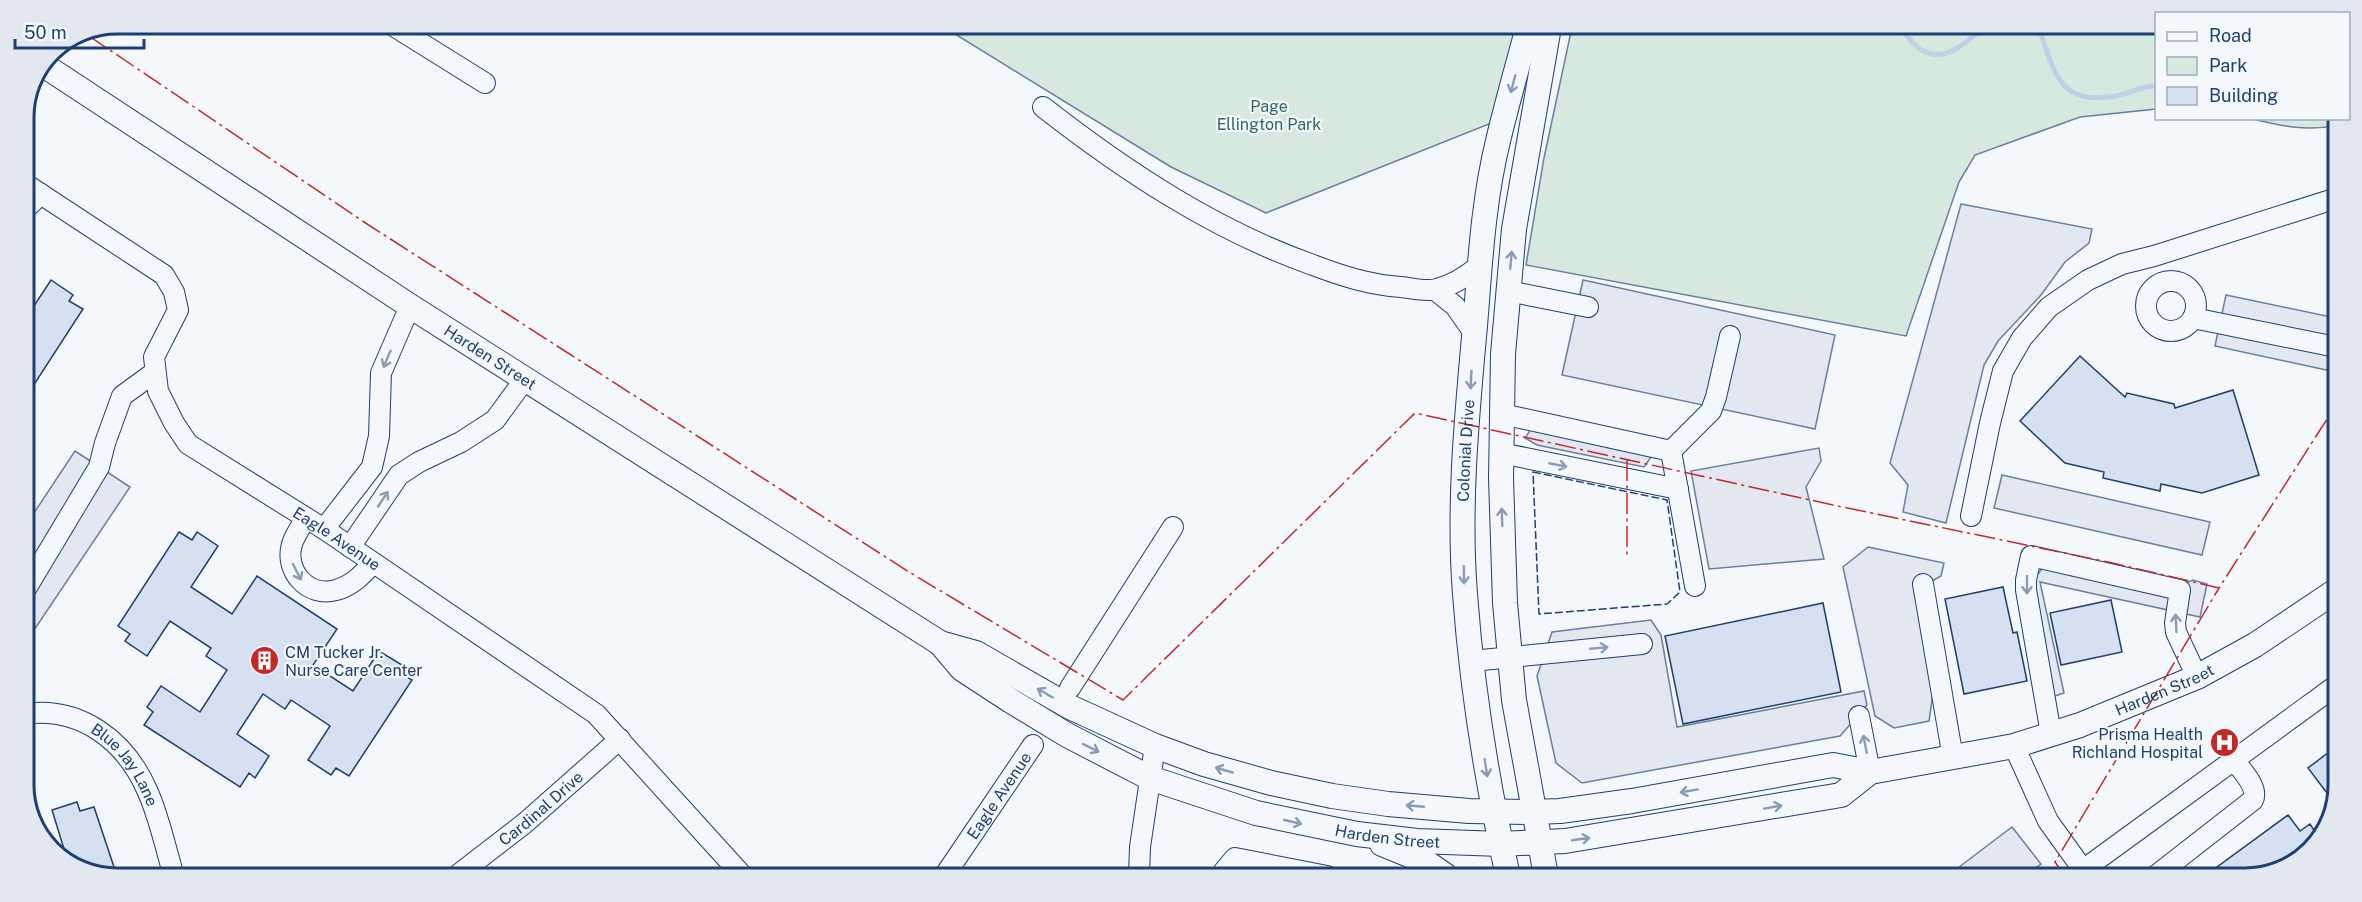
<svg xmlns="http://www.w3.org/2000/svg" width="2362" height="902" font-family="'Public Sans',sans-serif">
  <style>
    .green { fill: #d7e8df; stroke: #687fa3; stroke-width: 1.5 }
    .parking { fill: #e3e8f0; stroke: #687fa3; stroke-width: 1.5 }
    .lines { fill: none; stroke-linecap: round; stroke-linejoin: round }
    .stream { stroke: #bed0e5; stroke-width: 5 }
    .building { fill: #d5e0f0; stroke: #1d3f73; stroke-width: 1.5 }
    .minor-casing { stroke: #1d3f73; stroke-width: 22 }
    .major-casing { stroke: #1d3f73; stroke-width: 26 }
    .path { stroke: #5e769c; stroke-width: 3; stroke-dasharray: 4.5 3; stroke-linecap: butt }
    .minor { stroke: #f4f7fb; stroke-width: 20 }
    .major { stroke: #f4f7fb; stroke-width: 24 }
    .fence { stroke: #1d3f73; stroke-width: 1.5; stroke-dasharray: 8 3; stroke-linecap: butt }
    .power { stroke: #c62828; stroke-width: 1.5; stroke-dasharray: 21 4.5 3 4.5; stroke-linecap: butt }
    .oneway { stroke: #889bb7 }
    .labels { text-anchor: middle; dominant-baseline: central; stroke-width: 4.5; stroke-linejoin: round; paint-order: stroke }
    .park-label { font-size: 16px; fill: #2c6c60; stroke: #f4f7fb }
    .street-label { font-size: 16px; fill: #1d3f73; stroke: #f4f7fb }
    .poi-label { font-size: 16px; fill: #1d3f73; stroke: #f4f7fb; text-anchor: start }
    .rim { fill: none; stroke: #1d3f73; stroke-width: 3 }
  </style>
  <rect width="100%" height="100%" fill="#f4f7fb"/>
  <path class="green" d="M 942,26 L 1526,27 L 1504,118 L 1266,213 L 1171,167 Z
    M 1572,27 L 2156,29 L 2156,109 L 2080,117 L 1975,155 L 1959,182 L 1906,336 L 1526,265 L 1544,158 Z
    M 2252,119 L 2338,119 L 2338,125 C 2307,132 2282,126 2252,119 Z"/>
  <path class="parking" d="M 1961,204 L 2092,229 L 2089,243 L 2065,262 L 2041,295 L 1998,341 L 1984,365 L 1946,523 L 1903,512 L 1908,485 L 1890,463 Z
    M 1583,280 L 1835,335 L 1815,429 L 1562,375 Z
    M 2226,295 L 2336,318 L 2336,349 L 2331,371 L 2215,346 Z
    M 1533,426 L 1654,453 L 1644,467 L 1537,445 L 1525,438 Z
    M 1819,448 L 1821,461 L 1806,487 L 1824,559 L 1709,569 L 1691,471 Z
    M 75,451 L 130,487 L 24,645 L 24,528 Z
    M 2002,475 L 2210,522 L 2202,555 L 1994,508 Z
    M 1868,547 L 1944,563 L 1941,576 L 1915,591 L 1934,686 L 1929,721 L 1894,728 L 1875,716 L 1843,567 Z
    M 2043,567 L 2160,595 L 2193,580 L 2207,584 L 2200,617 L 2040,582 L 2064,693 L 2052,697 L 2030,585 Z
    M 1651,620 L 1661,635 L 1677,727 L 1864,691 L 1867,705 L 1840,736 L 1582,783 L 1556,763 L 1537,676 L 1552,632 Z
    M 2012,827 L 2041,864 L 2024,877 L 1946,877 Z"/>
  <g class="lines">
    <path class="stream" d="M 1900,28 C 1907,35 1913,44 1920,49 C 1943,65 1966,43 1983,28
      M 2036,29 L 2040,32 C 2056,77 2062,108 2120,95 C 2132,92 2144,86 2156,86"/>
  </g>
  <path class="building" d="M 51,280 L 73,295 L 69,301 L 83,309 L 24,400 L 24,321 Z
    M 2080,356 L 2125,397 L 2127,393 L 2174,404 L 2175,408 L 2233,390 L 2259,475 L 2202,493 L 2161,484 L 2160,491 L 2103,478 L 2104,472 L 2065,463 L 2020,421 Z
    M 179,532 L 192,540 L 197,532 L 218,546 L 191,587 L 232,614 L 257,576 L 337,629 L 313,665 L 353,691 L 379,651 L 402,665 L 398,671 L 412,680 L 349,776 L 336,768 L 331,775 L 308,760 L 330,726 L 291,700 L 285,709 L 263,694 L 237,734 L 269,756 L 255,778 L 249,773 L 240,787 L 144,725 L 153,712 L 147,707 L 161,686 L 200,712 L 227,670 L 206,656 L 211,648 L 170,621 L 147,656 L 125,641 L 130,634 L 118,626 Z
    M 2003,587 L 2013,633 L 2017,632 L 2027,681 L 1964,694 L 1945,599 Z
    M 2111,600 L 2122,652 L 2061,665 L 2050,613 Z
    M 1823,603 L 1841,692 L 1683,724 L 1665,636 Z
    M 2333,749 L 2333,801 L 2308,768 Z
    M 77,802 L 80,811 L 94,807 L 116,873 L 87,873 L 57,851 L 64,849 L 52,810 Z
    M 2288,815 L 2300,831 L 2310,824 L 2317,835 L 2297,862 L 2245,878 L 2202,878 Z"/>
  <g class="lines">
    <defs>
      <g id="minor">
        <path d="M 392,25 L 485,83"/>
        <path d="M 1043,107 C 1125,171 1214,230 1313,265 C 1342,276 1370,285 1401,287 C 1412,288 1426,292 1437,289 C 1454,285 1467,276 1480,265"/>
        <path id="s1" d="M 24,183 L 164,275 L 174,292 L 178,310 L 154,357 L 158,391 L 174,423 L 188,444 L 324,529 L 596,714 L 741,874"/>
        <path d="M 24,210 L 41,194"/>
        <circle cx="2171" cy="306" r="25"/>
        <path d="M 1435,290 L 1455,306 L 1474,333"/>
        <path d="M 1508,291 L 1588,307"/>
        <path d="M 2193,318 L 2336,347"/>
        <path d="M 1502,414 L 1671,451"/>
        <path d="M 1671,451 L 1695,586"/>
        <path d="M 1671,451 L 1711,411 L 1716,397 L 1730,336"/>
        <path d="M 1501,453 L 1678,489"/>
        <path d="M 1971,516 L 1990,423 L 2003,371 L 2022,338 L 2049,307 L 2088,280 L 2122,264 L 2154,256 L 2337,198"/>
        <path d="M 305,519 C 301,527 295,535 292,544 C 284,571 308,598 336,590 C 352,586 363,574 373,563"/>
        <path d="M 324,529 L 372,467 L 379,436 L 381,373 L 410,306"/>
        <path d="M 350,547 L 399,475 L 419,462 L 461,442 L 495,420 L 525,379"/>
        <path d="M 1923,584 L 1953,758"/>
        <path d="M 24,592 L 99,467 L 105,443 L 122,396 L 155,372"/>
        <path d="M 1472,661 L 1642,644"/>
        <path d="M 1070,688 L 1173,527"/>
        <path id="s2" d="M 24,714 C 80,706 125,740 147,790 C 159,816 165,846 173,873"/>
        <path d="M 1859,716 L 1870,772"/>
        <path d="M 2051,734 L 2026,590 L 2026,580 L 2031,556 L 2180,590 L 2175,623 L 2176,632 L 2197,677"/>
        <path d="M 2014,746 L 2048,821 L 2089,878"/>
        <path d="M 2083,870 L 2334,687"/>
        <path id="s3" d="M 459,874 L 525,823 L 620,739"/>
        <path id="s4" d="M 945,875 L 1033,745"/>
        <path d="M 1139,875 L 1140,847 L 1155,746"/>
        <path d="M 1223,876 L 1224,871 L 1235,858 L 1327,876"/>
        <path d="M 2153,878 L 2253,800 C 2259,787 2241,770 2234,760"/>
      </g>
      <g id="major">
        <path id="s5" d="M 45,66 L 410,306 L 940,643 L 962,669 L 1011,701 L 1067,735 L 1150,778 L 1256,813 L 1357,834 L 1417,841 L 1501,844 L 1565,841 L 1841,795 L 1870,772"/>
        <path id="s6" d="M 940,643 L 976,653 L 1070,707 L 1155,746 L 1204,764 L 1271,783 L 1332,796 L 1388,804 L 1469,811 L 1533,812 L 1560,811 L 1632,801 L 1833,765 L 1870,772 L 2014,746 L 2080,725 L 2197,677 L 2255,645 L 2334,592"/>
        <path d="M 1382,844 L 1426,862 L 1446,876"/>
        <path id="s7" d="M 1508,876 C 1487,783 1472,689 1465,594 C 1458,505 1467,414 1475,326 C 1480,265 1483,202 1498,141 C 1507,103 1518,65 1528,27"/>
        <path d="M 1546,876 L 1514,700 L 1505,603 L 1501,478 L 1503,354 L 1514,229 L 1549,27"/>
      </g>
    </defs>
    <use href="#minor" class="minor-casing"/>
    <use href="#major" class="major-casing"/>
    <path class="path" d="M 1466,873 L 1486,870"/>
    <use href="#minor" class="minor"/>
    <use href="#major" class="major"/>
    <path class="fence" d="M 1533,472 L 1667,500 L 1680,592 L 1667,604 L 1539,614 Z"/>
    <path class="power" d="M 89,36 L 364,222 L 909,572 L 1123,700 L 1415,413 L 1833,505 L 2108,562 L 2219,588 L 2336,405
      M 1627,460 L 1627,555
      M 2066,878 L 2055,862 L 2219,588"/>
  </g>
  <defs><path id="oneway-shaft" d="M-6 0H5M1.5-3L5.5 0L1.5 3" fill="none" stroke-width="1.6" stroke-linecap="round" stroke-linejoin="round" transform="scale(1.5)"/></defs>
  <g class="oneway">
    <use href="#oneway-shaft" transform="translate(1513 84) rotate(105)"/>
    <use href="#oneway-shaft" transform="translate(1511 260) rotate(-85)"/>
    <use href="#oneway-shaft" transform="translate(387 359) rotate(113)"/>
    <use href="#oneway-shaft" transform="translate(1471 380) rotate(93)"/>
    <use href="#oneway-shaft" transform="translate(1558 465) rotate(11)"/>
    <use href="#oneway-shaft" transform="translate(383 499) rotate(-56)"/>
    <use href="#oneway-shaft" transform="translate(1502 517) rotate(-92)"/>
    <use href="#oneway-shaft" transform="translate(297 572) rotate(63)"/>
    <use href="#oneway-shaft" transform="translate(1464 575) rotate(89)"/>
    <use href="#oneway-shaft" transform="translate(2027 585) rotate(90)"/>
    <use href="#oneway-shaft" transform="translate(2176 623) rotate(-93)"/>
    <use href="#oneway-shaft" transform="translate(1599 648) rotate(-5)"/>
    <use href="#oneway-shaft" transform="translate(1045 693) rotate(-150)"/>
    <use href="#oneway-shaft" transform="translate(1865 744) rotate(-101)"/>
    <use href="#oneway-shaft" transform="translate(1091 748) rotate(27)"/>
    <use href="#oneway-shaft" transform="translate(1486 768) rotate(81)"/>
    <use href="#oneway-shaft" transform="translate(1224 770) rotate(-164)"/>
    <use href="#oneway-shaft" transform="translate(1689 791) rotate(170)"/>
    <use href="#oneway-shaft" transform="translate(1415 806) rotate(-175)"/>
    <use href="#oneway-shaft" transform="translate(1773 807) rotate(-10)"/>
    <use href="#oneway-shaft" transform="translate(1293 822) rotate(13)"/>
    <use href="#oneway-shaft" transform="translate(1581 839) rotate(-8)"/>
  </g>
  <defs>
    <symbol id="building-disc" viewBox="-11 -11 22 22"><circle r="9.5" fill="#c62828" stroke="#f4f7fb"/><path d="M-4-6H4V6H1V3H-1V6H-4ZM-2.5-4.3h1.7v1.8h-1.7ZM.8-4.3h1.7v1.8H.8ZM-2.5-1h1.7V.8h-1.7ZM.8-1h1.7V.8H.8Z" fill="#fff"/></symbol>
    <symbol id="hospital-disc" viewBox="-11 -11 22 22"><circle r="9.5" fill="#c62828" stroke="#f4f7fb"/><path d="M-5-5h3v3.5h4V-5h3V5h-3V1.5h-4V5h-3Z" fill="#fff"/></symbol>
  </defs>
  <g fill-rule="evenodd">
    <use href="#building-disc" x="248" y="644" width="33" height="33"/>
    <use href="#hospital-disc" x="2208" y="726" width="33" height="33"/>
  </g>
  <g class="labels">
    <g class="park-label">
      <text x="1269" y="106">Page<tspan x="1269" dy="18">Ellington Park</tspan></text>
    </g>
    <g class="street-label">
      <text stroke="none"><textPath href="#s5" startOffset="532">Harden Street</textPath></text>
      <text stroke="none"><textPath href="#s7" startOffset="429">Colonial Drive</textPath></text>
      <text stroke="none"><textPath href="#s1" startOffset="530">Eagle Avenue</textPath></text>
      <text stroke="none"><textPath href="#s6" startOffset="1274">Harden Street</textPath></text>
      <text stroke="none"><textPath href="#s2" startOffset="122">Blue Jay Lane</textPath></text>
      <text stroke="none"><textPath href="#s4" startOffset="96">Eagle Avenue</textPath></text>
      <text stroke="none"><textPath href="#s3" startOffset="105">Cardinal Drive</textPath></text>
      <text stroke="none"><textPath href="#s5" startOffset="1562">Harden Street</textPath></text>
    </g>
    <g class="poi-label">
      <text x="285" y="652">CM Tucker Jr.<tspan x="285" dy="18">Nurse Care Center</tspan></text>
      <text x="2203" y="734" text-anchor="end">Prisma Health<tspan x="2203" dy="18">Richland Hospital</tspan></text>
    </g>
  </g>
  <path d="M0 0H2362V902H0ZM117 34H2245A83 83 0 0 1 2328 117V785A83 83 0 0 1 2245 868H117A83 83 0 0 1 34 785V117A83 83 0 0 1 117 34Z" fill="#e3e8f0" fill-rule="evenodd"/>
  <path class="rim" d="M117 34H2245A83 83 0 0 1 2328 117V785A83 83 0 0 1 2245 868H117A83 83 0 0 1 34 785V117A83 83 0 0 1 117 34Z"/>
  <rect x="2155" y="12" width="195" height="108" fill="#f4f7fb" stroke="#9eadc5" stroke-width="1.5"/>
  <rect x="2167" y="32" width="30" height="9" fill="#f4f7fb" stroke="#9eadc5" stroke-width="1.5"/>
  <text x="2209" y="42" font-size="18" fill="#1d3f73">Road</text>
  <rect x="2167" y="57" width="30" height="18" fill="#d7e8df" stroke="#9eadc5" stroke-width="1.5"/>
  <text x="2209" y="72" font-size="18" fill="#1d3f73">Park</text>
  <rect x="2167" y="87" width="30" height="18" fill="#d5e0f0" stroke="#9eadc5" stroke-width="1.5"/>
  <text x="2209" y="102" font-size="18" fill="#1d3f73">Building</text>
  <path d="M15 39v9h129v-9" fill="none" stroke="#1d3f73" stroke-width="3"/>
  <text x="24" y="39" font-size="18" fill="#1d3f73" stroke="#f4f7fb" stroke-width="4.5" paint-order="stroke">50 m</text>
</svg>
